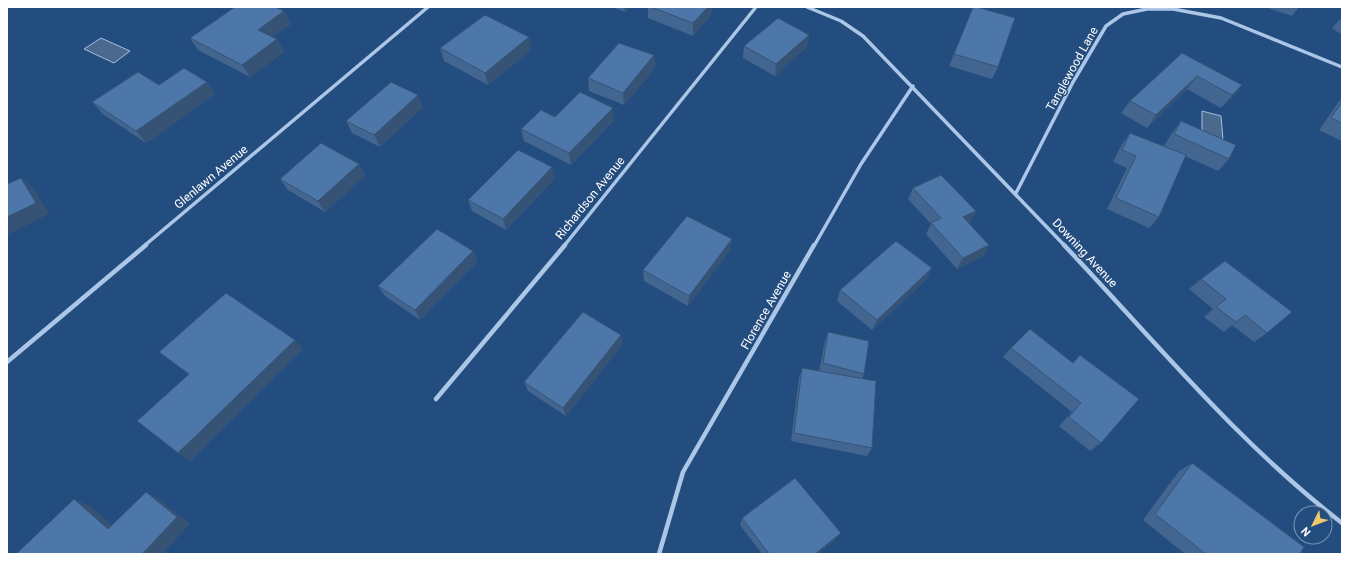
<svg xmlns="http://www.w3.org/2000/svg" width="1349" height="561" font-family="Roboto,sans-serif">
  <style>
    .water { fill: #4b698d; stroke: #9fc1e7 }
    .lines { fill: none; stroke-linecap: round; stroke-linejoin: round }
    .street-far1 { stroke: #abc6e6; stroke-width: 3.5 }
    .street { stroke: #abc6e6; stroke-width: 4.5 }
    .wall { fill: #426690 }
    .shaded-wall { fill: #365376 }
    .building { fill: #4d77a8; stroke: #365376 }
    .labels { text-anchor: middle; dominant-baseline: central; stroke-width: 3; stroke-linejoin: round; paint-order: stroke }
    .street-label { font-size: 12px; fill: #fff; stroke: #244d7f }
  </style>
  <rect width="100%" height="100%" fill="#244d7f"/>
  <path class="water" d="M 101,38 L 130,51 L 114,63 L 84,49 Z
    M 1202,111 L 1221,116 L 1223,140 L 1202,136 Z"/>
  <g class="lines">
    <path class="street-far1" d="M 807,7 L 841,21 L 863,36 L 1065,246
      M 1016,193 L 1073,82 L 1106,26 L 1123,14 L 1147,9 L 1173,9 L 1221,18 L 1342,67
      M 144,246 L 428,7
      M 564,246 L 756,7
      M 814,246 L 861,164 L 913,86"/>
    <path class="street" d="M 1064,245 C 1154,340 1238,443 1342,523
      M 7,362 L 146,245
      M 436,399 L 565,245
      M 659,554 L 683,472 L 814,245"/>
  </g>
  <path class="wall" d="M 612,7 L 630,7 L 625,12 Z
    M 648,7 L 712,7 L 711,15 L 693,36 L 648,18 Z
    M 1265,7 L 1299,7 L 1292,16 Z
    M 1342,17 L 1342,35 L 1332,28 Z
    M 291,24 L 272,37 L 277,39 L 284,52 L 250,77 L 198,50 L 190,38 Z
    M 809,35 L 807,47 L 775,76 L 743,58 L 744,46 Z
    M 529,37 L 531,50 L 488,85 L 444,61 L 440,48 Z
    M 1182,53 L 1242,85 L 1232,97 L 1221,108 L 1187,89 L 1147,128 L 1121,113 L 1130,101 Z
    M 954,54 L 998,67 L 992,79 L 949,66 Z
    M 654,55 L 655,68 L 624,105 L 589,91 L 588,78 Z
    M 159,85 L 215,94 L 146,143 L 103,114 L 92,102 Z
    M 1342,98 L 1342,141 L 1319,130 L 1340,100 Z
    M 423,107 L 380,147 L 352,133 L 346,121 Z
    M 555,117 L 614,120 L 571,165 L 524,141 L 521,129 Z
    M 1181,121 L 1229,159 L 1218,171 L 1185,156 L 1159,217 L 1149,228 L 1107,209 L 1127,168 L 1113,162 L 1122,144 L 1130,133 L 1176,151 L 1164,146 L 1172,133 Z
    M 359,164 L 365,176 L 325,212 L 288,190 L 280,179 Z
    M 554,179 L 506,230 L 472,211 L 468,200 Z
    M 913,188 L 976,211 L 970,222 L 969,223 L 989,245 L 983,256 L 957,269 L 926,234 L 931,224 L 908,199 Z
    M 730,250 L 688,306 L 644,281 L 643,270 Z
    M 473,251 L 477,262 L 420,320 L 385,296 L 378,286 Z
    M 927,279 L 872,330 L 837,301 L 840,290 Z
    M 1201,279 L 1267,333 L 1254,342 L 1232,325 L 1224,332 L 1204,317 L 1213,309 L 1189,289 Z
    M 828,332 L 864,374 L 862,379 L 872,448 L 867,456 L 791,441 L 799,377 L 802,368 L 819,371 L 825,341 Z
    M 621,335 L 622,345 L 566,416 L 528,391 L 524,382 Z
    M 1011,348 L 1073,362 L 1101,443 L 1090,451 L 1059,426 L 1072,412 L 1003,357 Z
    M 303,349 L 190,461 L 188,374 L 159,352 Z
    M 1192,463 L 1300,554 L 1185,554 L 1143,520 L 1179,471 Z
    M 742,518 L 836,539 L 818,554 L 762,554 L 740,525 Z"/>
  <path class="shaded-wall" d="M 624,7 L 630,7 L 625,12 Z
    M 708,7 L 712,7 L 711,15 L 693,36 L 693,23 Z
    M 284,11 L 291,24 L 265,42 L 258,30 Z
    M 809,35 L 807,47 L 775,76 L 776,64 Z
    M 529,37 L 531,50 L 488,85 L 485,73 Z
    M 277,39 L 284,52 L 250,77 L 242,65 Z
    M 654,55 L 655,68 L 624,105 L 623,93 Z
    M 1197,76 L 1187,89 L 1147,128 L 1156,115 Z
    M 207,82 L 215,94 L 146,143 L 136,131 Z
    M 1242,85 L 1232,97 L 1221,108 L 1232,95 Z
    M 418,95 L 423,107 L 380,147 L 374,135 Z
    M 613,108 L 614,120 L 571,165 L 569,153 Z
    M 359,164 L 365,176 L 325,212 L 318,201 Z
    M 552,167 L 554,179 L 506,230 L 503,219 Z
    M 21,178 L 34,189 L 49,214 L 7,235 L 7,217 Z
    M 976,211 L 970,222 L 957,229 L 963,217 Z
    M 732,239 L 730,250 L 688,306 L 689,296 Z
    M 989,245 L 983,256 L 957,269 L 963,258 Z
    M 473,251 L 477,262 L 420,320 L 415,310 Z
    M 932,268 L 927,279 L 872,330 L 877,320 Z
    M 621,335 L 622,345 L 566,416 L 563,408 Z
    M 295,340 L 303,349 L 190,461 L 178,453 Z
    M 146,492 L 159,499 L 190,524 L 162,554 L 142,554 Z
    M 74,499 L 90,506 L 123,535 L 108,529 Z
    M 841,533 L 836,539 L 818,554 L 815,554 Z"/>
  <path class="building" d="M 235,7 L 275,7 L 284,11 L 258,30 L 277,39 L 242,65 L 190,38 Z
    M 651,7 L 708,7 L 693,23 Z
    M 973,7 L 977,7 L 1015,18 L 998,67 L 954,54 Z
    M 485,15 L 529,37 L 485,73 L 440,48 Z
    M 778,18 L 809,35 L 776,64 L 744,46 Z
    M 619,43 L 654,55 L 623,93 L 588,78 Z
    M 1182,53 L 1242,85 L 1232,95 L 1197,76 L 1156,115 L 1130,101 Z
    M 184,68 L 207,82 L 136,131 L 92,102 L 138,72 L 159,85 Z
    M 391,82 L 418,95 L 374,135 L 346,121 Z
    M 580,92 L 613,108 L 569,153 L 521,129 L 541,110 L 555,117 Z
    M 1342,102 L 1342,123 L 1331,118 Z
    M 1181,121 L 1236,145 L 1229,159 L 1174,134 Z
    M 1130,133 L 1186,155 L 1159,217 L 1116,198 L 1136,156 L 1122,150 Z
    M 321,143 L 359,164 L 318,201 L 280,179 Z
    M 518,150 L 552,167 L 503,219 L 468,200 Z
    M 941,175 L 976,211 L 963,217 L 989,245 L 963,258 L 931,223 L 941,218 L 913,188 Z
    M 21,178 L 36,203 L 7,217 L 7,184 Z
    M 687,216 L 732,239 L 689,296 L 643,270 Z
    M 437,229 L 473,251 L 415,310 L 378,286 Z
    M 896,241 L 932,268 L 877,320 L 840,290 Z
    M 1225,261 L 1292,312 L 1267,333 L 1245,315 L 1236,322 L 1216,307 L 1226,299 L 1201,279 Z
    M 226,293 L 295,340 L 178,453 L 137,421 L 189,374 L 159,352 Z
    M 583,312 L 621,335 L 563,408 L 524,382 Z
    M 1030,329 L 1073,363 L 1080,355 L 1139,399 L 1101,443 L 1069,417 L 1081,403 L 1011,348 Z
    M 828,332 L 869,341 L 864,374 L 823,363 Z
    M 802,368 L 876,381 L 872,448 L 794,433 Z
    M 1192,463 L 1304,547 L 1300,554 L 1206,554 L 1155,514 Z
    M 795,478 L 841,533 L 815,554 L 769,554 L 742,518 Z
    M 146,492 L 177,517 L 142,554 L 16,554 L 74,499 L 108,529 Z"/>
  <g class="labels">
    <g class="street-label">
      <text transform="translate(1072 69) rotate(-61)">Tanglewood Lane</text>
      <text transform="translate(211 177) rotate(-40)">Glenlawn Avenue</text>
      <text transform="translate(590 198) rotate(-51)">Richardson Avenue</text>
      <text transform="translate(1085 253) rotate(47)">Downing Avenue</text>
      <text transform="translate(766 310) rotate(-60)">Florence Avenue</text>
    </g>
  </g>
  <rect width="1349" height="561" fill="none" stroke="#ffffff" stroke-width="16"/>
  <g transform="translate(1313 525) rotate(227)"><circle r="19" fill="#244d7f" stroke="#7c94b2"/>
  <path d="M0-3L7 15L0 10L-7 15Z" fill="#f0c96f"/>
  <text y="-6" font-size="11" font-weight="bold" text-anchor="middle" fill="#ffffff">N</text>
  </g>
</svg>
